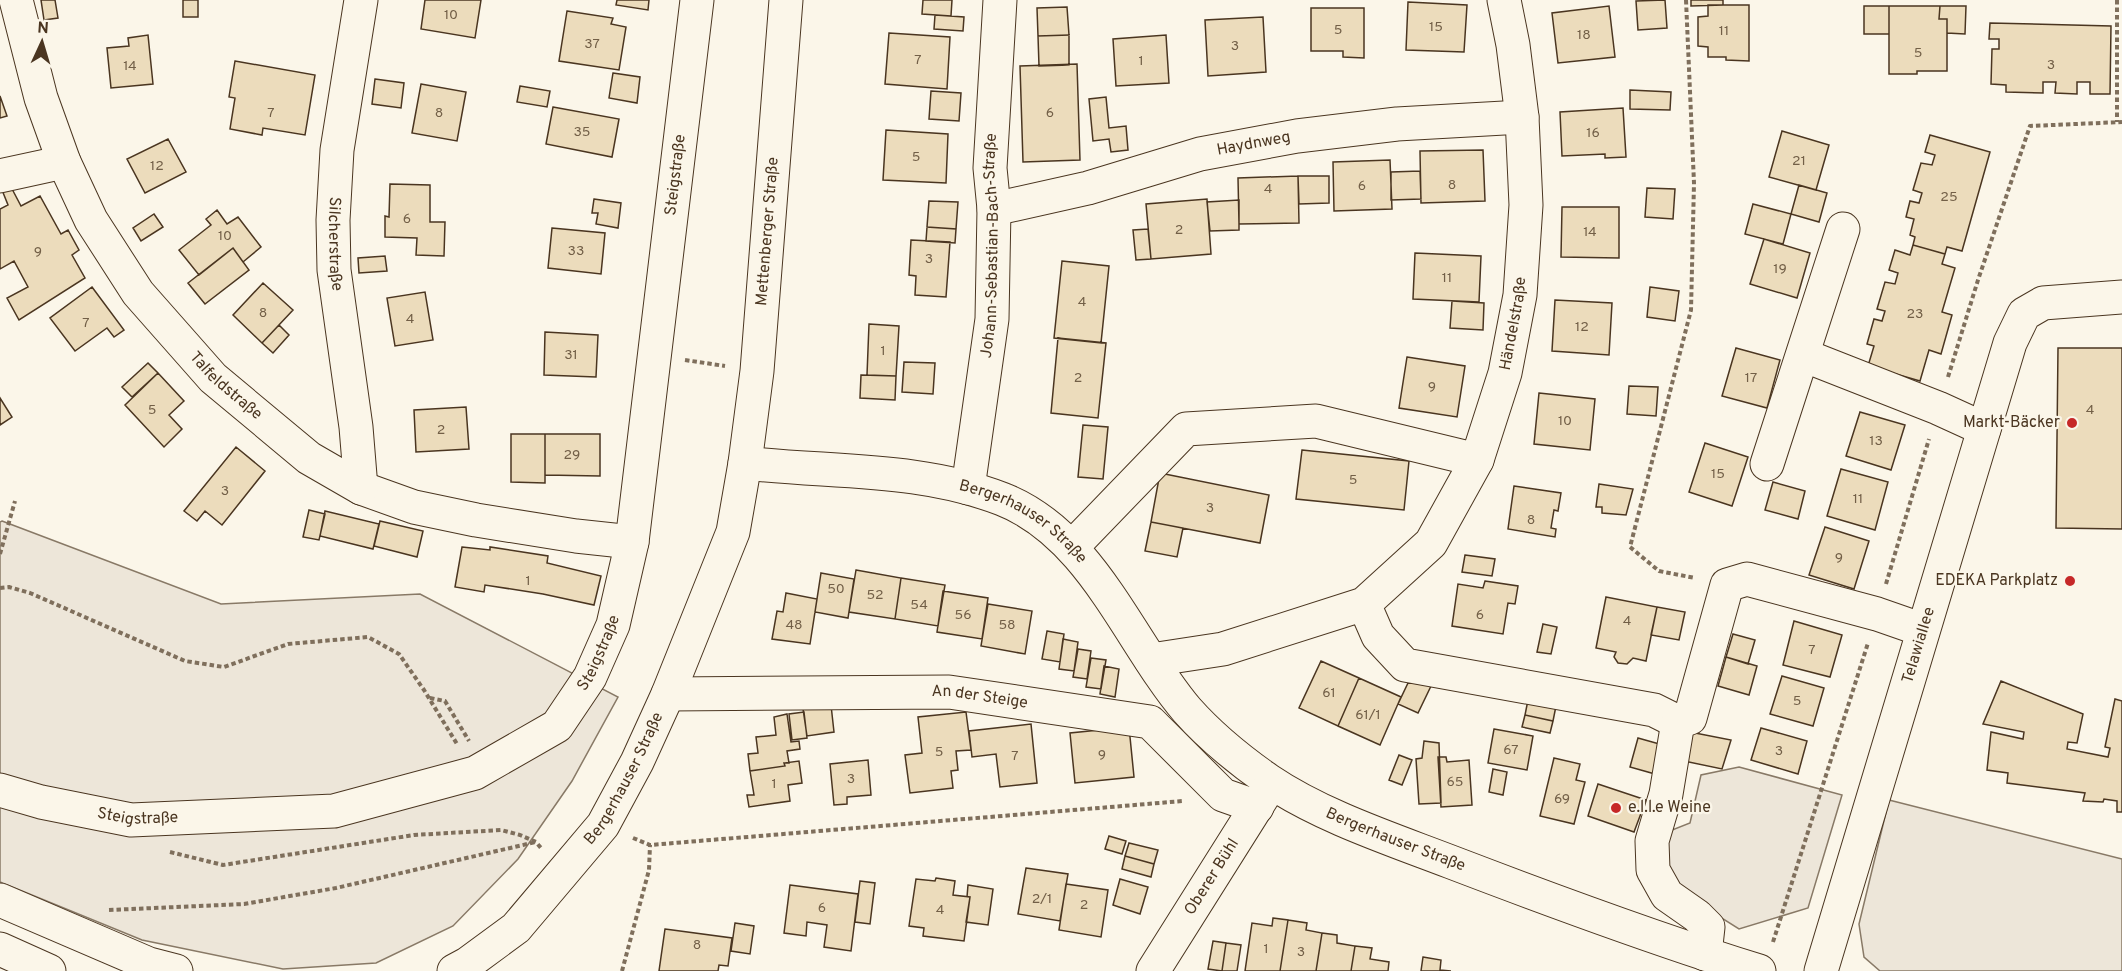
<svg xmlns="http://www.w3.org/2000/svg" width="2122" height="971" font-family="Overpass,sans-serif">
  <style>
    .green { fill: #ede6d9; stroke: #887966; stroke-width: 1.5 }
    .building { fill: #ecdcbc; stroke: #4a3520; stroke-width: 1.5 }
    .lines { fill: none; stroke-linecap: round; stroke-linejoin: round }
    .minor-casing { stroke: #4a3520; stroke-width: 35 }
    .major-casing { stroke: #4a3520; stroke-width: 35 }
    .path { stroke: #7f6f5c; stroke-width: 4; stroke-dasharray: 4.5 3; stroke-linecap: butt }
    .minor { stroke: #fbf6e9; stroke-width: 33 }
    .major { stroke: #fbf6e9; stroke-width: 33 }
    .poi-dot { fill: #c62828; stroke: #fbf6e9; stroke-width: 2 }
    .labels { text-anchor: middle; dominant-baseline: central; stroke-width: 4.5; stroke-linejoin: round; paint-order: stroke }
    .number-label { font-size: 14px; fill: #725f47 }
    .street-label { font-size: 16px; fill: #4a3520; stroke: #fbf6e9 }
    .poi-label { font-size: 16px; fill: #4a3520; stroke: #fbf6e9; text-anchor: end }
  </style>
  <rect width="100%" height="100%" fill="#fbf6e9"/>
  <path class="green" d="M 2,521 L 221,604 L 420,594 L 618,697 L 572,781 L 518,859 L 453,926 L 376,963 L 283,969 L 142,940 L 0,882 L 0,522 Z
    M 1739,767 L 1842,795 L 1808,908 L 1739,929 L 1666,883 L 1662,834 L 1690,823 L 1701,775 Z
    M 1889,800 L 2122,859 L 2122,971 L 1880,971 L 1864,957 L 1859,924 Z"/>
  <path class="building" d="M 41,0 L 55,0 L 58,18 L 44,20 Z
    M 183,0 L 198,0 L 198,17 L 183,17 Z
    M 425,0 L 481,0 L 475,38 L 421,29 Z
    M 617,0 L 649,0 L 648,10 L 616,5 Z
    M 923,0 L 952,0 L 951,16 L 922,14 Z
    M 1665,0 L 1667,28 L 1638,30 L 1636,1 Z
    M 1691,0 L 1723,0 L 1723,5 L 1691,6 Z
    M 1408,2 L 1467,5 L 1464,52 L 1406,50 Z
    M 1708,5 L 1749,5 L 1749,61 L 1726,60 L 1726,57 L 1708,57 L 1708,47 L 1698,46 L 1698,17 L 1708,16 Z
    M 1609,6 L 1615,57 L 1558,63 L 1552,13 Z
    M 1864,6 L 1889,6 L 1889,34 L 1864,34 Z
    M 1889,6 L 1940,6 L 1939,19 L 1947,19 L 1947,71 L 1917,71 L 1917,74 L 1889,74 Z
    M 1940,6 L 1966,6 L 1965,34 L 1947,33 L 1947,19 L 1939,19 Z
    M 1067,7 L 1069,35 L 1038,36 L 1037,8 Z
    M 1311,8 L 1364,8 L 1364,58 L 1343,57 L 1343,51 L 1311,51 Z
    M 567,11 L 613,18 L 611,24 L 626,27 L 619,70 L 559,61 Z
    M 935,15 L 964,17 L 963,31 L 934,29 Z
    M 1263,17 L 1266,72 L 1208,76 L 1205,20 Z
    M 1990,23 L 2111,26 L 2110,94 L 2090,94 L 2090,82 L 2077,82 L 2077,94 L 2055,93 L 2056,82 L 2043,82 L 2043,93 L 2006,92 L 2006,85 L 1991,84 L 1992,49 L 1999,49 L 1999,39 L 1989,39 Z
    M 889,33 L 950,37 L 947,89 L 885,84 Z
    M 148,35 L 153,84 L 111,88 L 107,48 L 129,46 L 128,38 Z
    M 1069,35 L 1069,65 L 1039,66 L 1038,36 Z
    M 1166,35 L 1169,83 L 1116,86 L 1113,39 Z
    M 235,61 L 315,75 L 305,135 L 263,128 L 262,135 L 230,129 L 235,98 L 229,97 Z
    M 1077,64 L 1080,160 L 1023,162 L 1020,66 Z
    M 613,73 L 640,77 L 637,103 L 609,98 Z
    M 375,79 L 404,83 L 401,108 L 372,104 Z
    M 421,84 L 466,92 L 457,141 L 412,133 Z
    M 520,86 L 550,91 L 547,107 L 517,102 Z
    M 1630,90 L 1671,92 L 1670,110 L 1630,109 Z
    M 931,91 L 961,93 L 959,121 L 929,119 Z
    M 0,96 L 7,116 L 0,118 Z
    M 1106,97 L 1109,128 L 1126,126 L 1128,150 L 1111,152 L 1109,139 L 1093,141 L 1089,99 Z
    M 553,107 L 619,119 L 612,157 L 546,144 Z
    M 1623,108 L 1626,157 L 1605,158 L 1605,154 L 1562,156 L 1560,112 Z
    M 886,130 L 948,134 L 946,183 L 883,180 Z
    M 1782,131 L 1829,145 L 1816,190 L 1769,177 Z
    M 1930,135 L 1990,152 L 1962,251 L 1947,247 L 1945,254 L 1913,245 L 1915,237 L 1910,235 L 1914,219 L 1906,217 L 1910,201 L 1919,203 L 1922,193 L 1913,190 L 1921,163 L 1932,165 L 1935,155 L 1925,152 Z
    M 168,139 L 186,172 L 145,193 L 127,159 Z
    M 1483,150 L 1485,201 L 1421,203 L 1420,151 Z
    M 1390,160 L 1392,209 L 1334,211 L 1333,162 Z
    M 1420,171 L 1421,199 L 1391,200 L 1391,172 Z
    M 1298,176 L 1299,223 L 1239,224 L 1238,178 Z
    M 1298,176 L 1329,176 L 1329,203 L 1299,204 Z
    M 390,184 L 430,185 L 430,222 L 445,222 L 444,256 L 416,255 L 417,238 L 385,237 L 385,216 L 389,217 Z
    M 1799,185 L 1827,193 L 1819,222 L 1791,214 Z
    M 11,187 L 21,206 L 40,196 L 61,234 L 68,230 L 79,250 L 72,255 L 85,278 L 19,320 L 7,298 L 28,287 L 14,261 L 0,269 L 0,209 L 8,205 L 2,190 Z
    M 1647,188 L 1675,189 L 1673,219 L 1645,217 Z
    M 594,199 L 621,203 L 618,228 L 596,224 L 598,213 L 592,213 Z
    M 1207,199 L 1211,254 L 1151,259 L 1146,204 Z
    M 1239,200 L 1239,230 L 1210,231 L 1207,202 Z
    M 929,201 L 958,202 L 956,229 L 927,227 Z
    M 1753,204 L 1791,214 L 1783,244 L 1745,234 Z
    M 1562,207 L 1619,207 L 1619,258 L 1561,257 Z
    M 217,210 L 227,224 L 238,217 L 261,247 L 243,262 L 233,248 L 199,275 L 179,250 L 211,225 L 206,219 Z
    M 154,214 L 163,227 L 141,241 L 133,228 Z
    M 927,227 L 956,229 L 955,243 L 926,241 Z
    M 552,228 L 605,233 L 601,274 L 548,268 Z
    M 1148,229 L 1151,259 L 1136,260 L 1133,230 Z
    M 1764,239 L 1810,253 L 1797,298 L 1750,284 Z
    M 911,240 L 950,242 L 946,297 L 915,295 L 916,276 L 909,275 Z
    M 1913,245 L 1945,254 L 1942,264 L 1955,268 L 1942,312 L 1952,315 L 1941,354 L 1929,350 L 1920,381 L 1868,366 L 1874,346 L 1867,344 L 1874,319 L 1882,321 L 1885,311 L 1877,309 L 1885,282 L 1895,284 L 1898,273 L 1889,270 L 1895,250 L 1910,255 Z
    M 233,248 L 249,270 L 205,304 L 188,283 Z
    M 1415,253 L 1481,256 L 1479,302 L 1413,299 Z
    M 385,256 L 387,271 L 359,273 L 358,258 Z
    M 1062,261 L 1109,266 L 1101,343 L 1054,338 Z
    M 263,283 L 293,310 L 262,343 L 233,315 Z
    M 92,287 L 124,330 L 114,337 L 107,328 L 75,351 L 50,318 Z
    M 1650,287 L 1679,291 L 1675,321 L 1647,317 Z
    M 425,292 L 433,340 L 395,346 L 387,298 Z
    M 1555,300 L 1612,303 L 1609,355 L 1552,351 Z
    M 1452,301 L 1484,303 L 1483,330 L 1450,328 Z
    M 869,324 L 899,326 L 896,376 L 867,375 Z
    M 279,325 L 289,335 L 273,353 L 262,343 Z
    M 545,332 L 598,335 L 596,377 L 544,375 Z
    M 1058,338 L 1106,343 L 1098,418 L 1051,413 Z
    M 1736,348 L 1780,360 L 1767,408 L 1722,396 Z
    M 2058,348 L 2122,348 L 2122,529 L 2056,528 Z
    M 1407,357 L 1465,366 L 1457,417 L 1399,408 Z
    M 904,362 L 935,363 L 933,394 L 902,392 Z
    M 148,363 L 158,373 L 132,397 L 122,387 Z
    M 158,373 L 184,401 L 169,415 L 182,429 L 164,447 L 125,405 Z
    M 861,375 L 896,376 L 895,400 L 860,398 Z
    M 1629,386 L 1658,387 L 1656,416 L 1627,414 Z
    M 1539,393 L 1595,399 L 1590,450 L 1534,444 Z
    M 0,398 L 12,417 L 0,425 Z
    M 466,407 L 469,449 L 416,452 L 414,410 Z
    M 1860,412 L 1905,425 L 1891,470 L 1846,456 Z
    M 1083,425 L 1108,427 L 1103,479 L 1078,477 Z
    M 511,434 L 545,434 L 545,483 L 511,482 Z
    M 545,434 L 600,434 L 600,476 L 545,475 Z
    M 1705,443 L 1748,457 L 1732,506 L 1689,492 Z
    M 236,447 L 265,471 L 222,525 L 205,511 L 197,521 L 184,511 Z
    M 1302,450 L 1409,461 L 1404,510 L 1296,499 Z
    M 1841,469 L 1888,482 L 1875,530 L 1827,516 Z
    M 1160,473 L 1269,495 L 1260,543 L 1151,522 Z
    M 1773,482 L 1805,491 L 1798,519 L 1765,510 Z
    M 1599,484 L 1633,489 L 1626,515 L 1602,513 L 1602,507 L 1596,507 Z
    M 1514,486 L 1561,493 L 1558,511 L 1554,510 L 1551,528 L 1556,529 L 1555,537 L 1508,529 Z
    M 309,510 L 325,514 L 319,540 L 303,537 Z
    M 325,511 L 379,524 L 373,549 L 320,536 Z
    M 380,521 L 423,531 L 417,557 L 374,546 Z
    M 1151,522 L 1183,528 L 1177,557 L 1145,551 Z
    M 1825,527 L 1869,541 L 1854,589 L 1809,575 Z
    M 462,547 L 490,550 L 490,547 L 548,556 L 547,563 L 601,576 L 594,605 L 543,594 L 485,585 L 484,592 L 455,587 Z
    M 1465,555 L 1495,559 L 1492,576 L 1462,572 Z
    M 856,570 L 901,578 L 895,619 L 849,612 Z
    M 821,573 L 854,579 L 848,618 L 815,612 Z
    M 901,578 L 945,585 L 938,626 L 895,619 Z
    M 1485,581 L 1518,586 L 1515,604 L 1508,603 L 1503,634 L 1452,626 L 1458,584 L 1483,588 Z
    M 943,591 L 988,598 L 982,639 L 937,632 Z
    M 786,593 L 817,599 L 810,644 L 772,639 L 777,611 L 783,612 Z
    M 1606,597 L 1657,607 L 1646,661 L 1633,658 L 1627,664 L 1618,663 L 1614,657 L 1616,652 L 1596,648 Z
    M 988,604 L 1032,611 L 1025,654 L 981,646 Z
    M 1657,607 L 1685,612 L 1679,640 L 1651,635 Z
    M 1794,621 L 1842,635 L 1830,677 L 1783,665 Z
    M 1543,624 L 1557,627 L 1551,654 L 1537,652 Z
    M 1047,631 L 1064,634 L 1060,662 L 1042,659 Z
    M 1733,634 L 1755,640 L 1748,664 L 1726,657 Z
    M 1063,639 L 1078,642 L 1074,671 L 1059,669 Z
    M 1078,649 L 1091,651 L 1087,679 L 1073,677 Z
    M 1726,657 L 1757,666 L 1749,695 L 1718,686 Z
    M 1091,658 L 1106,660 L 1101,689 L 1086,687 Z
    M 1321,661 L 1359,678 L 1338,726 L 1299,708 Z
    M 1104,666 L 1119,669 L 1115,697 L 1100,694 Z
    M 1782,676 L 1824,688 L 1813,726 L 1770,714 Z
    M 1359,678 L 1401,697 L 1380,745 L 1338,726 Z
    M 2001,681 L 2083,714 L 2077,743 L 2068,742 L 2067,749 L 2108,757 L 2110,748 L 2105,747 L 2115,699 L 2122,701 L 2122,812 L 2117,812 L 2117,801 L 2104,799 L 2103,802 L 2083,801 L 2085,793 L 2007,783 L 2008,773 L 1987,770 L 1991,732 L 2023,739 L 2024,732 L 1983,724 Z
    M 1408,683 L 1432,684 L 1418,713 L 1398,704 Z
    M 1528,700 L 1556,706 L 1553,721 L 1525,715 Z
    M 831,705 L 834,732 L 807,736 L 803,709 Z
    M 804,712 L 807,738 L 792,740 L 789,714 Z
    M 966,712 L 971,750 L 956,751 L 958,770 L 951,771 L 953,788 L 910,793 L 905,755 L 922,753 L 918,717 Z
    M 787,714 L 791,742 L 799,741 L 800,749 L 787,751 L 789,763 L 784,763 L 785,766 L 750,771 L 748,754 L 758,753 L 756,737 L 776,735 L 774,717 Z
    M 1525,715 L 1553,721 L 1550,733 L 1522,727 Z
    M 1031,724 L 1037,783 L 1000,787 L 996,754 L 972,757 L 969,731 Z
    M 1129,727 L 1134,777 L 1075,783 L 1070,733 Z
    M 1761,728 L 1807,741 L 1798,774 L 1751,760 Z
    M 1494,729 L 1533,736 L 1527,770 L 1488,763 Z
    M 1690,732 L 1731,740 L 1722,769 L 1684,761 Z
    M 1638,738 L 1663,745 L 1655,774 L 1630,767 Z
    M 1424,741 L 1439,743 L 1441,803 L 1419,804 L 1416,759 L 1422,758 Z
    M 1399,755 L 1412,760 L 1402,785 L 1389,780 Z
    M 1438,757 L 1446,757 L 1447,762 L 1469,760 L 1472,805 L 1441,807 Z
    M 1554,758 L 1580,764 L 1576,780 L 1585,782 L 1574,824 L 1540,816 Z
    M 868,760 L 871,795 L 847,797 L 847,804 L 834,805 L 830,764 Z
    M 799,761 L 802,783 L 788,785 L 790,801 L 749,807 L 747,795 L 754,795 L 750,771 L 785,766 L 784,763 Z
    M 1493,769 L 1507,772 L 1503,795 L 1489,792 Z
    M 1598,784 L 1646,800 L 1634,832 L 1588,816 Z
    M 1109,836 L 1126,841 L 1122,854 L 1105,849 Z
    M 1129,843 L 1158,850 L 1154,864 L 1125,856 Z
    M 1125,856 L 1154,864 L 1151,877 L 1122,869 Z
    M 1026,868 L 1068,874 L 1060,921 L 1018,914 Z
    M 936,878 L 955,881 L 953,895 L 970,897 L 964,941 L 923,936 L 924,928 L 909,926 L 916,879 L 935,881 Z
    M 1120,879 L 1148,887 L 1140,914 L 1113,905 Z
    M 860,881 L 875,883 L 870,924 L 855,922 Z
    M 1066,884 L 1108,890 L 1101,937 L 1059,930 Z
    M 790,885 L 858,894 L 851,951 L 824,947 L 827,925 L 807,922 L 806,936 L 784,933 Z
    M 968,885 L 993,889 L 988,925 L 966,922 L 970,897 L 967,897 Z
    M 1273,918 L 1288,920 L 1280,971 L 1245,971 L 1252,923 L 1272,926 Z
    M 1288,920 L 1307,923 L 1306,930 L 1322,933 L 1316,971 L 1280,971 Z
    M 735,923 L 754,926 L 750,954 L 731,951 Z
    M 665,929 L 732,938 L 728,966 L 719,965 L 718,971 L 659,971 Z
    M 1322,933 L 1337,935 L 1337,943 L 1355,946 L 1351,971 L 1316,971 Z
    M 1213,941 L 1226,943 L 1222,971 L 1208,969 Z
    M 1226,943 L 1241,945 L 1237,971 L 1222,971 Z
    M 1355,946 L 1372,948 L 1370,959 L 1389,962 L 1388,971 L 1351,971 Z
    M 1423,957 L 1441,960 L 1440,970 L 1451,971 L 1421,971 Z"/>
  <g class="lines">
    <defs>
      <g id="minor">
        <path id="s1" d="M 16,0 L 41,98 L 64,162 L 91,220 L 138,293 L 213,378 L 309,458 L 361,488 L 414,507 L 476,520 L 576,536 L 632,542"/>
        <path id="s2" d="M 361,0 L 337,150 L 333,220 L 334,270 L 356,427 L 361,488"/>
        <path d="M 0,176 L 64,162"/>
        <path id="s3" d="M 994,209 L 1088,188 L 1200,154 L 1297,136 L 1397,124 L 1522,117"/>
        <path d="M 1803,355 L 1938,408 L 1984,429"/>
        <path id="s4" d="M 745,463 C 831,473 920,467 1002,499 C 1092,534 1129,642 1187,710 C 1211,737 1238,759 1268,780 C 1321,816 1391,839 1451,862 C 1553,901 1655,939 1759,971"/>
        <path d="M 1767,464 L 1843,229"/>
        <path id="s5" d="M 968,488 L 992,319 L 994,209 L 990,168 L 1000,0"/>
        <path d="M 1072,547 L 1186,429 L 1316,421 L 1477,460"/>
        <path d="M 1364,604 L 1378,636 L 1405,665 L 1654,710 L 1678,722"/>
        <path id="s6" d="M 1151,660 L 1223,649 L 1364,604 L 1431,543 L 1477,460 L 1505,373 L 1520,295 L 1526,205 L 1522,117 L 1513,45 L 1504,0"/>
        <path id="s7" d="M 668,694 L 949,692 L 1150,722 L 1223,795 L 1257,807"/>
        <path d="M 1678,722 L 1690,718 L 1727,585 L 1747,579 L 1877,614 L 1923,630"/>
        <path d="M 1678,722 L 1666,794 L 1652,841 L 1653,870 L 1667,895 L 1697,916 L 1708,927 L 1705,954"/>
        <path id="s8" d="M 0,790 L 41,802 L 131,820 L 334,811 L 475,773 L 557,726 L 590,677 L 613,625 L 632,542 L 697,0"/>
        <path d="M 0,949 L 49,971"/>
        <path id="s9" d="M 1153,971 L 1267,790"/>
        <path id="s10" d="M 1821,971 L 2010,343 L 2024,314 L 2043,303 L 2122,297"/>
      </g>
      <g id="major">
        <path d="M 0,900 L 149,964 L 176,971"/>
        <path id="s11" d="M 454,971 L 467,964 L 516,928 L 603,825 L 637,762 L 668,694 L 733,532 L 745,463 L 757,371 L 786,0"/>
      </g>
    </defs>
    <use href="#minor" class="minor-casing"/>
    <use href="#major" class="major-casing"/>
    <path class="path" d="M 1686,0 L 1694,183 L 1691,310 L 1630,547 L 1659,571 L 1695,578
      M 2117,0 L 2117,122
      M 685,360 L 725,366
      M 1948,377 L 1978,280 L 2030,126 L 2122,122
      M 0,554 L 15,501
      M 1886,584 L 1929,439
      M 0,588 L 9,587 L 30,593 L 185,661 L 224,667 L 288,644 L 368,637 L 399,654 L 424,690 L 457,744
      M 430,698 L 445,701 L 469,741
      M 633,838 L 650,845 L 1183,801
      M 170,852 L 223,865 L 414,835 L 501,830 L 520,835 L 536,842 L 541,848
      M 109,910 L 244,904 L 336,888 L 536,842
      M 1773,942 L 1868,643
      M 622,971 L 649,870 L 650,845"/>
    <use href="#minor" class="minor"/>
    <use href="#major" class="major"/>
  </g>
  <g class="poi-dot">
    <circle cx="2072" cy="423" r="6"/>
    <circle cx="2070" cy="581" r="6"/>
    <circle cx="1616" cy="808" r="6"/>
  </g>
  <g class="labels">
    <g class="number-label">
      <text x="451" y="15">10</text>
      <text x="1436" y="27">15</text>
      <text x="1338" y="30">5</text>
      <text x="1724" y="31">11</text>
      <text x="1584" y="35">18</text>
      <text x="592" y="44">37</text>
      <text x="1235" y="46">3</text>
      <text x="1918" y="53">5</text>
      <text x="918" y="60">7</text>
      <text x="1141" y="61">1</text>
      <text x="2051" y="65">3</text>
      <text x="130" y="66">14</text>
      <text x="271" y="113">7</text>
      <text x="439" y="113">8</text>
      <text x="1050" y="113">6</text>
      <text x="582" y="132">35</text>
      <text x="1593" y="133">16</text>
      <text x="916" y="157">5</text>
      <text x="1799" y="161">21</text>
      <text x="157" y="166">12</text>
      <text x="1452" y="185">8</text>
      <text x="1362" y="186">6</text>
      <text x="1268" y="189">4</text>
      <text x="1949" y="197">25</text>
      <text x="407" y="219">6</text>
      <text x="1179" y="230">2</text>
      <text x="1590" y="232">14</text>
      <text x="225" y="236">10</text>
      <text x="576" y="251">33</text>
      <text x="38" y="252">9</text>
      <text x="929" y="259">3</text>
      <text x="1780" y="269">19</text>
      <text x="1447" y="278">11</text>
      <text x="1082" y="302">4</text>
      <text x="263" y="313">8</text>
      <text x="1915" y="314">23</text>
      <text x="410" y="319">4</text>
      <text x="86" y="323">7</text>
      <text x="1582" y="327">12</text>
      <text x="883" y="351">1</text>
      <text x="571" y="355">31</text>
      <text x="1078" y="378">2</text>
      <text x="1751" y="378">17</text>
      <text x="1432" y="387">9</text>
      <text x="152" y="410">5</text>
      <text x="2090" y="410">4</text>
      <text x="1565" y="421">10</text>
      <text x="441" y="430">2</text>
      <text x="1876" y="441">13</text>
      <text x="572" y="455">29</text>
      <text x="1718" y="474">15</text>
      <text x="1353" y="480">5</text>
      <text x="225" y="491">3</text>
      <text x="1858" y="499">11</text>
      <text x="1210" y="508">3</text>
      <text x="1531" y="520">8</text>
      <text x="1839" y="558">9</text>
      <text x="528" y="581">1</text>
      <text x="836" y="589">50</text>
      <text x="875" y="595">52</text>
      <text x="919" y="605">54</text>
      <text x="963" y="615">56</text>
      <text x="1480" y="615">6</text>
      <text x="1627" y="621">4</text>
      <text x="794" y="625">48</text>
      <text x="1007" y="625">58</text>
      <text x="1812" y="650">7</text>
      <text x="1329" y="693">61</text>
      <text x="1797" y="701">5</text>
      <text x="1368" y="715">61/1</text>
      <text x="1511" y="750">67</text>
      <text x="1779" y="751">3</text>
      <text x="939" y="752">5</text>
      <text x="1102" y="755">9</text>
      <text x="1015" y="756">7</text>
      <text x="851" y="779">3</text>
      <text x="1455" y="782">65</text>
      <text x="774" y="784">1</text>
      <text x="1562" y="799">69</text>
      <text x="1042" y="899">2/1</text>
      <text x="1084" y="905">2</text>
      <text x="822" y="908">6</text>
      <text x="940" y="910">4</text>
      <text x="697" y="945">8</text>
      <text x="1266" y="949">1</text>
      <text x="1301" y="952">3</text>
    </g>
    <g class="street-label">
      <text stroke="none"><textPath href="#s3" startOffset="268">Haydnweg</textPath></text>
      <text stroke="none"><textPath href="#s8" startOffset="1149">Steigstraße</textPath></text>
      <text stroke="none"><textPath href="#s11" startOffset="834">Mettenberger Straße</textPath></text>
      <text stroke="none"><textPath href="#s2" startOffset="246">Silcherstraße</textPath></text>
      <text stroke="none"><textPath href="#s5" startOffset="244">Johann-Sebastian-Bach-Straße</textPath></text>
      <text stroke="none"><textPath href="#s6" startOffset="548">Händelstraße</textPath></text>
      <text stroke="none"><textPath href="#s1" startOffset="448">Talfeldstraße</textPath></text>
      <text stroke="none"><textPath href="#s4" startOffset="290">Bergerhauser Straße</textPath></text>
      <text stroke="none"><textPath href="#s10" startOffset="340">Telawiallee</textPath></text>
      <text stroke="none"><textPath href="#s8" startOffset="663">Steigstraße</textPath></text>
      <text stroke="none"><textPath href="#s7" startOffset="312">An der Steige</textPath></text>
      <text stroke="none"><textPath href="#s11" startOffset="261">Bergerhauser Straße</textPath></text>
      <text stroke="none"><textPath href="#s8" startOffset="141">Steigstraße</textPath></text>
      <text stroke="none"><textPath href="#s4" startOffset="794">Bergerhauser Straße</textPath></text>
      <text stroke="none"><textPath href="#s9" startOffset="111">Oberer Bühl</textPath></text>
    </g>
    <g class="poi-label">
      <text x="2060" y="423">Markt-Bäcker</text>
      <text x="2058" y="581">EDEKA Parkplatz</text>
      <text x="1628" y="808" text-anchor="start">e.l.l.e Weine</text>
    </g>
  </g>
  <g transform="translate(42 42) rotate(4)" stroke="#fbf6e9" stroke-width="4.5" paint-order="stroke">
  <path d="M0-4.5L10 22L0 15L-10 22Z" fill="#4a3520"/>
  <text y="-9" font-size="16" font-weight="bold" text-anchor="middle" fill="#4a3520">N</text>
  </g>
</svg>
